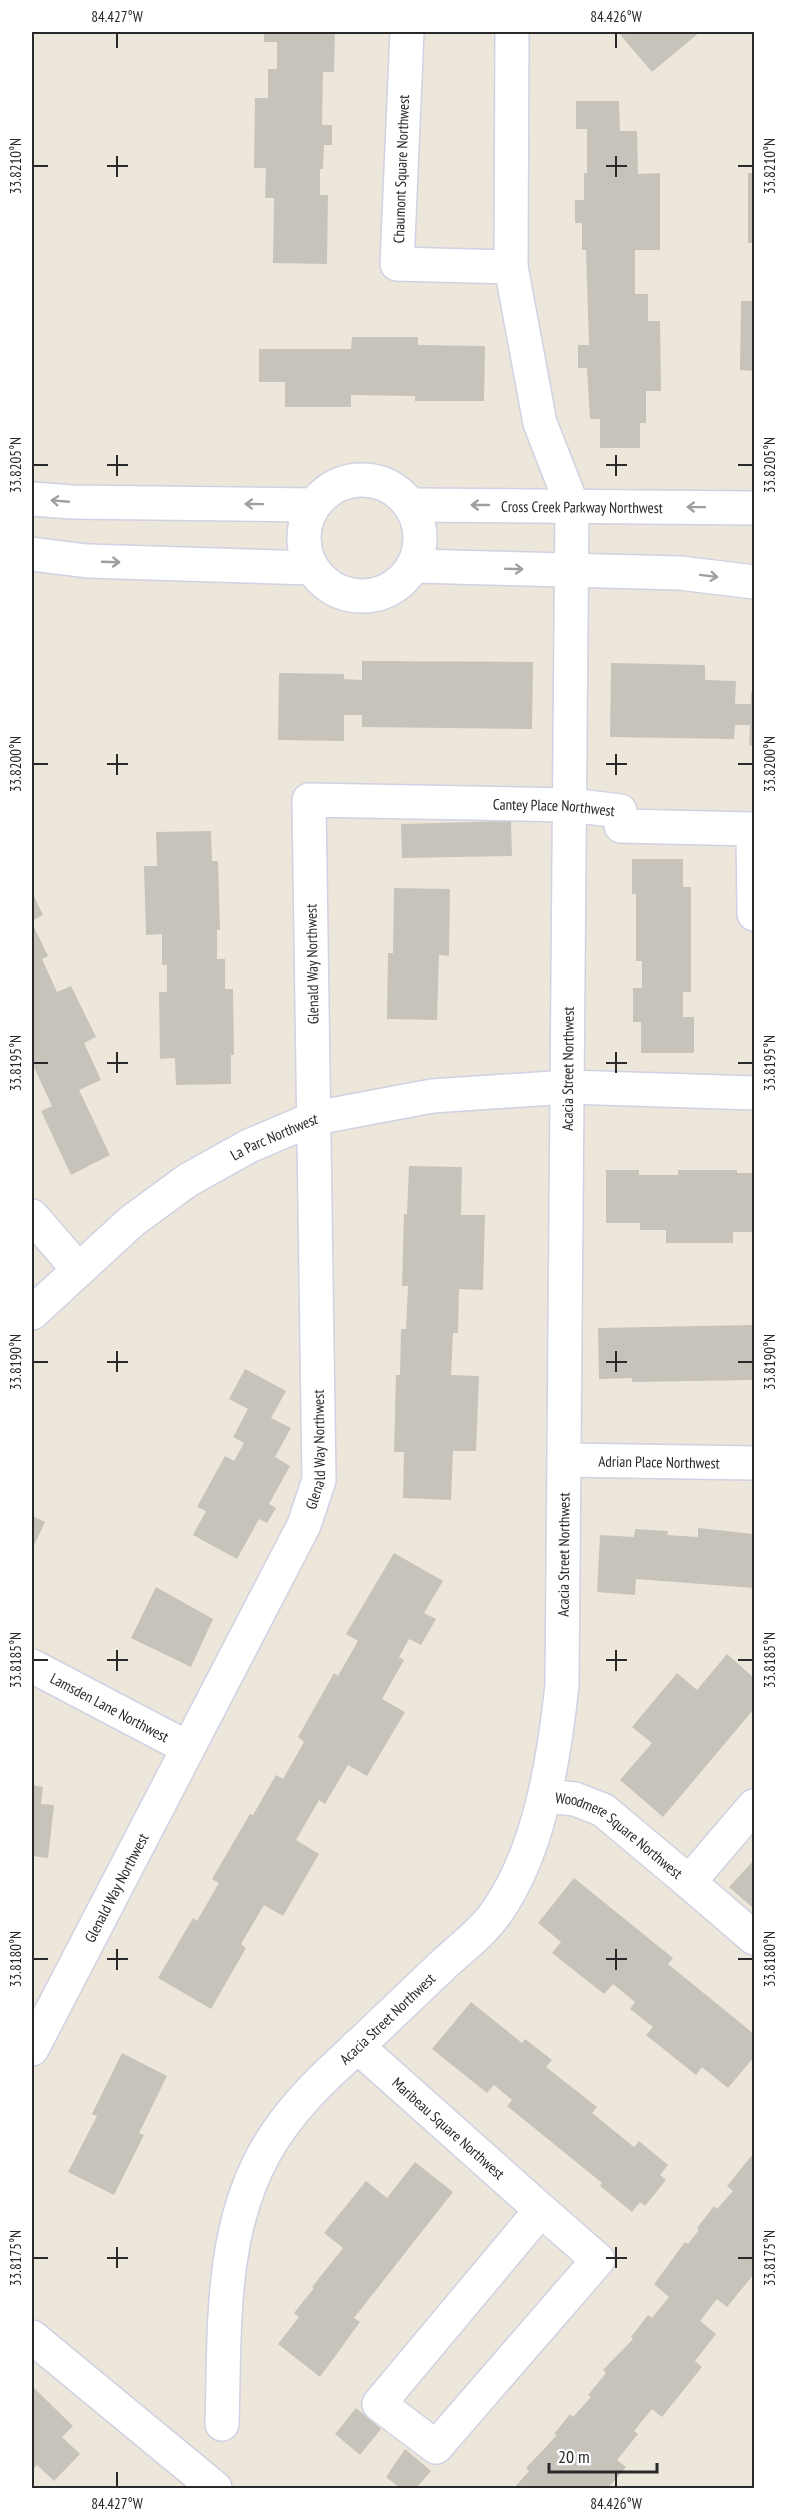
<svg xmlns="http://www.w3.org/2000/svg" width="786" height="2520" font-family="'PT Sans Narrow',sans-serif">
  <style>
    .building { fill: #c7c3ba }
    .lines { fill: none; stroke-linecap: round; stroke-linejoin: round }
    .minor-casing { stroke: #d0d1e3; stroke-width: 36 }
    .minor { stroke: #fff; stroke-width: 33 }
    .oneway { stroke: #9f9f9f }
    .ticks { fill: none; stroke: #292929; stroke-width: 2 }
    .labels { text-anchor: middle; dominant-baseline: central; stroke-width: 4.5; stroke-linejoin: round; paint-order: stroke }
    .street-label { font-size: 15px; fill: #292929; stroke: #fff }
    .neatline { fill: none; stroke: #292929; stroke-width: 2 }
    .ticks-label { font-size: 15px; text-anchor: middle; fill: #292929 }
  </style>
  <rect width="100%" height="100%" fill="#ece7da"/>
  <path class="building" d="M 264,32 L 335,32 L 334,72 L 323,72 L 322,125 L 332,125 L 332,145 L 324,145 L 323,169 L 320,169 L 320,195 L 328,195 L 327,264 L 273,263 L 274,198 L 265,198 L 266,168 L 254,168 L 255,98 L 268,98 L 268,69 L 277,69 L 277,42 L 264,42 Z
    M 618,32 L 700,32 L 652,72 Z
    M 576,101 L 619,101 L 620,131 L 637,131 L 638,174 L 660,173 L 660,250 L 635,250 L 635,294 L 648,294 L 648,321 L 660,321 L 661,391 L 646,391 L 646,423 L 640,423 L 640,448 L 600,448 L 600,419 L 590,419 L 587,368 L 578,368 L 578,345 L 589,345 L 586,250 L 582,250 L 582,223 L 575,223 L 575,200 L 584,200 L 584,173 L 587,173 L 587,129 L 576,129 Z
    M 748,173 L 754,173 L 754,243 L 748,243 Z
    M 741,301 L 754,301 L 754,371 L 740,370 Z
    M 352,337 L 418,337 L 418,345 L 485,346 L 484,401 L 415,401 L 415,396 L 351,395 L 351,407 L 285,407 L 285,382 L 259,382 L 259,349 L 351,349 Z
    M 362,661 L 533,662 L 532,729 L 362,727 L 362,715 L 344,715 L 344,741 L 278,740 L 279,673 L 344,674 L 344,679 L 362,680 Z
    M 611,663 L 705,665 L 705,680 L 736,681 L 735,704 L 751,704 L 751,692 L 754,692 L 754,746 L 749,745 L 750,725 L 735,725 L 734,739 L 610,737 Z
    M 511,821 L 512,856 L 402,858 L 401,824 Z
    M 211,831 L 212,861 L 218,861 L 220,930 L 217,930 L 217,959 L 225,959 L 225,989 L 233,989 L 234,1055 L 231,1055 L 231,1084 L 176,1085 L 175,1058 L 160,1059 L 159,992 L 167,992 L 167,965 L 162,965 L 162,934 L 146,935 L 144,866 L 157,866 L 156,832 Z
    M 632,859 L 683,859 L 683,887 L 691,887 L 691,992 L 683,992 L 683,1017 L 694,1017 L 694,1053 L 641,1053 L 641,1022 L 633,1022 L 633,988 L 642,988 L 642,961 L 636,961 L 636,894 L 632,894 Z
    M 394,888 L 450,889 L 449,956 L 439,955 L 437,1020 L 387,1019 L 388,953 L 393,953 Z
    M 32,892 L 43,915 L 32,921 Z
    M 32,923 L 48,956 L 42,959 L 57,992 L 71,986 L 96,1037 L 84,1043 L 101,1080 L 79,1090 L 110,1155 L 71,1175 L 41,1111 L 52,1106 L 32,1063 Z
    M 409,1166 L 462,1167 L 461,1215 L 485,1215 L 483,1290 L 459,1289 L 458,1333 L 453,1333 L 451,1375 L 479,1376 L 476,1451 L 453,1451 L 451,1500 L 403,1498 L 404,1452 L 394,1452 L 396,1375 L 400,1375 L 401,1329 L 406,1329 L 408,1286 L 402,1286 L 404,1214 L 407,1214 Z
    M 606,1170 L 639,1170 L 639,1175 L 678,1175 L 678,1170 L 737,1170 L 737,1173 L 754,1173 L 754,1232 L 733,1232 L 733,1243 L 666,1243 L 666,1230 L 640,1230 L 640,1223 L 606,1223 Z
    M 754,1325 L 754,1380 L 632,1382 L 632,1378 L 599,1379 L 598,1328 Z
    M 245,1369 L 286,1391 L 271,1418 L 291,1428 L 275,1457 L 290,1466 L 269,1504 L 276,1508 L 267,1523 L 259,1519 L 237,1559 L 193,1535 L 206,1511 L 197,1507 L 225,1456 L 234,1461 L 244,1443 L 233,1437 L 248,1409 L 229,1399 Z
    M 32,1516 L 45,1522 L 32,1550 Z
    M 698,1528 L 754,1534 L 754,1588 L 636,1579 L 635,1595 L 597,1592 L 600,1535 L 634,1537 L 635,1529 L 668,1531 L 667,1535 L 698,1537 Z
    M 394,1553 L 443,1581 L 424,1613 L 436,1619 L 421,1645 L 409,1639 L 399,1657 L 404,1660 L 382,1699 L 405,1712 L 367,1776 L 348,1765 L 325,1804 L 319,1800 L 296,1840 L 319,1854 L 283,1916 L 264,1905 L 241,1944 L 246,1948 L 211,2009 L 158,1978 L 193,1918 L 197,1921 L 219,1883 L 212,1879 L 250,1814 L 253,1815 L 276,1775 L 283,1779 L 304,1742 L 298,1737 L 334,1673 L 338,1676 L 358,1641 L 346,1634 Z
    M 156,1587 L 213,1619 L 191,1667 L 131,1638 Z
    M 727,1654 L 754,1678 L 754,1709 L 663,1817 L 620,1780 L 652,1743 L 632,1727 L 677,1673 L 697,1690 Z
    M 32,1785 L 43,1787 L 41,1804 L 54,1805 L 48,1858 L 32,1856 Z
    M 753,1861 L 754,1863 L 754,1909 L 729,1887 Z
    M 574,1878 L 673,1958 L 668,1964 L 754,2034 L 754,2057 L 728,2088 L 702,2067 L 696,2075 L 646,2035 L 653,2027 L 630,2009 L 635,2002 L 613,1984 L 604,1994 L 552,1953 L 561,1942 L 538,1923 Z
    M 471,2002 L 522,2043 L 525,2039 L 552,2060 L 546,2067 L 597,2107 L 592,2113 L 634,2147 L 639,2141 L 668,2165 L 660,2175 L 666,2180 L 645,2206 L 640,2202 L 632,2212 L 600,2186 L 602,2183 L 507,2106 L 512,2100 L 494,2085 L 487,2093 L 432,2049 Z
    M 122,2053 L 167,2076 L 139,2133 L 144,2135 L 114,2195 L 68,2172 L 97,2116 L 92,2114 Z
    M 753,2154 L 754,2274 L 727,2307 L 717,2299 L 700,2321 L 716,2334 L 695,2361 L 702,2367 L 662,2417 L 652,2409 L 634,2431 L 638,2434 L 617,2460 L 626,2467 L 608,2488 L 514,2488 L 529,2471 L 526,2468 L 557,2435 L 554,2434 L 570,2414 L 573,2417 L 591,2397 L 588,2395 L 606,2373 L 603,2370 L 633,2339 L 631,2337 L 648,2315 L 652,2318 L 669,2297 L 654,2284 L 685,2242 L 688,2244 L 699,2230 L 697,2228 L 714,2206 L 717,2209 L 733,2191 L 727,2186 Z
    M 415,2162 L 453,2192 L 354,2318 L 360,2322 L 320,2377 L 278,2344 L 299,2317 L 294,2313 L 314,2288 L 312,2287 L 343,2248 L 324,2233 L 366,2181 L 387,2198 Z
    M 32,2386 L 73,2426 L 62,2437 L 80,2454 L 54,2481 L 37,2465 L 32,2471 Z
    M 356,2408 L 381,2429 L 360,2455 L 335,2434 Z
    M 405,2449 L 431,2471 L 416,2488 L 400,2488 L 386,2477 Z"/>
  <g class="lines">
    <defs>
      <g id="minor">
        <path d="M 407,32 L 397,264 L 511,267 L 512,32"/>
        <circle cx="362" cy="538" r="58"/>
        <path d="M 32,499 L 72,502 L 313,505"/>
        <path id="s1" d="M 411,505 L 754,508"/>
        <path d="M 32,554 L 87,561 L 311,568"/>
        <path d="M 414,566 L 680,573 L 754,582"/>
        <path d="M 32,1216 L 78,1269"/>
        <path id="s2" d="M 32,1313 L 132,1221 L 188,1180 L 249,1146 L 315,1118 L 432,1096 L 568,1087 L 754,1093"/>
        <path id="s3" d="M 565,1460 L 754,1463"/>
        <path id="s4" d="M 32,1666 L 188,1748"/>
        <path id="s5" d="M 545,1796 L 575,1799 L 603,1810 L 689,1882"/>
        <path d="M 754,1806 L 689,1882 L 754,1938"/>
        <path id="s6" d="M 357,2046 L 541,2210"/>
        <path id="s7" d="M 32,2049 L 304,1525 L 319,1480 L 309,800 L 570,805 L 620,811 L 621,826 L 753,829 L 754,914"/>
        <path d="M 541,2210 L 598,2260 L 436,2447 L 379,2404 Z"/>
        <path d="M 32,2337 L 215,2488"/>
        <path id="s8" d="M 222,2424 C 225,2333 219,2236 264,2154 C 288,2110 323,2078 359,2045 C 387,2018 416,1991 444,1964 C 461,1948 483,1932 496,1913 C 540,1851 554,1759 562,1685 L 572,505 L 540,423 L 511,267"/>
      </g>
    </defs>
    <use href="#minor" class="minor-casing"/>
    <use href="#minor" class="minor"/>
  </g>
  <defs><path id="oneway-shaft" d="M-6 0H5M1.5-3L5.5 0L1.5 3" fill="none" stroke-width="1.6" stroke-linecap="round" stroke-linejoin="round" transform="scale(1.5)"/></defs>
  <g class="oneway">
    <use href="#oneway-shaft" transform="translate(60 501) rotate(-175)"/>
    <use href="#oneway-shaft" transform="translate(254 504) rotate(-179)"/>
    <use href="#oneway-shaft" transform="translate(480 505) rotate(-180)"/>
    <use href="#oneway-shaft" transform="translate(696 507) rotate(-179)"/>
    <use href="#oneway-shaft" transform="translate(111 562) rotate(2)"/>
    <use href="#oneway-shaft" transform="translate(514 569) rotate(2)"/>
    <use href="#oneway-shaft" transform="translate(709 576) rotate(7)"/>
  </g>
  <path class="ticks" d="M 117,33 L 117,48M 616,33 L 616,48M 117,156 L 117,177M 616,156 L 616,177M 33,166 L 48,166M 107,166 L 128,166M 606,166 L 627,166M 738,166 L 753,166M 117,455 L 117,476M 616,455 L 616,476M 33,465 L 48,465M 107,465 L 128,465M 606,465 L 627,465M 738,465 L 753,465M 117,754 L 117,775M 616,754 L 616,775M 33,764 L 48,764M 107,764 L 128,764M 606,764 L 627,764M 738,764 L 753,764M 117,1052 L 117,1073M 616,1052 L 616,1073M 33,1063 L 48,1063M 107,1063 L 128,1063M 606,1063 L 627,1063M 738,1063 L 753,1063M 117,1351 L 117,1372M 616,1351 L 616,1372M 33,1362 L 48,1362M 107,1362 L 128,1362M 606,1362 L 627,1362M 738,1362 L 753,1362M 117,1650 L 117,1671M 616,1650 L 616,1671M 33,1660 L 48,1660M 107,1660 L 128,1660M 606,1660 L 627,1660M 738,1660 L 753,1660M 117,1949 L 117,1970M 616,1949 L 616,1970M 33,1959 L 48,1959M 107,1959 L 128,1959M 606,1959 L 627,1959M 738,1959 L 753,1959M 117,2247 L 117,2268M 616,2247 L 616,2268M 33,2258 L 48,2258M 107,2258 L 128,2258M 606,2258 L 627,2258M 738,2258 L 753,2258M 117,2472 L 117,2487M 616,2472 L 616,2487"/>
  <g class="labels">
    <g class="street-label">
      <text transform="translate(401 169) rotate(-88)">Chaumont Square Northwest</text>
      <text stroke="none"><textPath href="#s1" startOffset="171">Cross Creek Parkway Northwest</textPath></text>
      <text stroke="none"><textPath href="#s7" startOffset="1563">Cantey Place Northwest</textPath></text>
      <text transform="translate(312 964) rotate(-91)">Glenald Way Northwest</text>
      <text stroke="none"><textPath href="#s8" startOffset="1468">Acacia Street Northwest</textPath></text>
      <text stroke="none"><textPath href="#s2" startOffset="302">La Parc Northwest</textPath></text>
      <text stroke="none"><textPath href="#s7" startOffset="668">Glenald Way Northwest</textPath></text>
      <text stroke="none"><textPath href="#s3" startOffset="94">Adrian Place Northwest</textPath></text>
      <text stroke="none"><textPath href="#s8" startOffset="982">Acacia Street Northwest</textPath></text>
      <text stroke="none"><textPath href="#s4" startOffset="88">Lamsden Lane Northwest</textPath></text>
      <text stroke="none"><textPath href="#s5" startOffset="86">Woodmere Square Northwest</textPath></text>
      <text stroke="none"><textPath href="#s7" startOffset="182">Glenald Way Northwest</textPath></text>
      <text stroke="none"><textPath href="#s8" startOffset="460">Acacia Street Northwest</textPath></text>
      <text stroke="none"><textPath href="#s6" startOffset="123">Maribeau Square Northwest</textPath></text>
    </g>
  </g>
  <rect width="786" height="2520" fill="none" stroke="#ffffff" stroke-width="66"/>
  <path d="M549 2463v9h108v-9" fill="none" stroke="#292929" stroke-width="3"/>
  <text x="558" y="2463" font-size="18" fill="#292929" stroke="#ffffff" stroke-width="4.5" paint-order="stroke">20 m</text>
  <rect x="33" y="33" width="720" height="2454" class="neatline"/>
  <g class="ticks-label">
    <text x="117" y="22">84.427°W</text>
    <text x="616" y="22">84.426°W</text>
    <text transform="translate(16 166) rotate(-90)" y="5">33.8210°N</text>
    <text transform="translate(770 166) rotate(-90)" y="5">33.8210°N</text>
    <text transform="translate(16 465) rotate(-90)" y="5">33.8205°N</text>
    <text transform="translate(770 465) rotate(-90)" y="5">33.8205°N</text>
    <text transform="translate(16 764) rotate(-90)" y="5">33.8200°N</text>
    <text transform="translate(770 764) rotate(-90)" y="5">33.8200°N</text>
    <text transform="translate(16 1063) rotate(-90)" y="5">33.8195°N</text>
    <text transform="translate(770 1063) rotate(-90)" y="5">33.8195°N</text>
    <text transform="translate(16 1362) rotate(-90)" y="5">33.8190°N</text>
    <text transform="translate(770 1362) rotate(-90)" y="5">33.8190°N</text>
    <text transform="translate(16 1660) rotate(-90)" y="5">33.8185°N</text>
    <text transform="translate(770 1660) rotate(-90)" y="5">33.8185°N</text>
    <text transform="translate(16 1959) rotate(-90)" y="5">33.8180°N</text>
    <text transform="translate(770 1959) rotate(-90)" y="5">33.8180°N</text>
    <text transform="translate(16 2258) rotate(-90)" y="5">33.8175°N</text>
    <text transform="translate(770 2258) rotate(-90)" y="5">33.8175°N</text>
    <text x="117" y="2509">84.427°W</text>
    <text x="616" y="2509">84.426°W</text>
  </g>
</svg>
